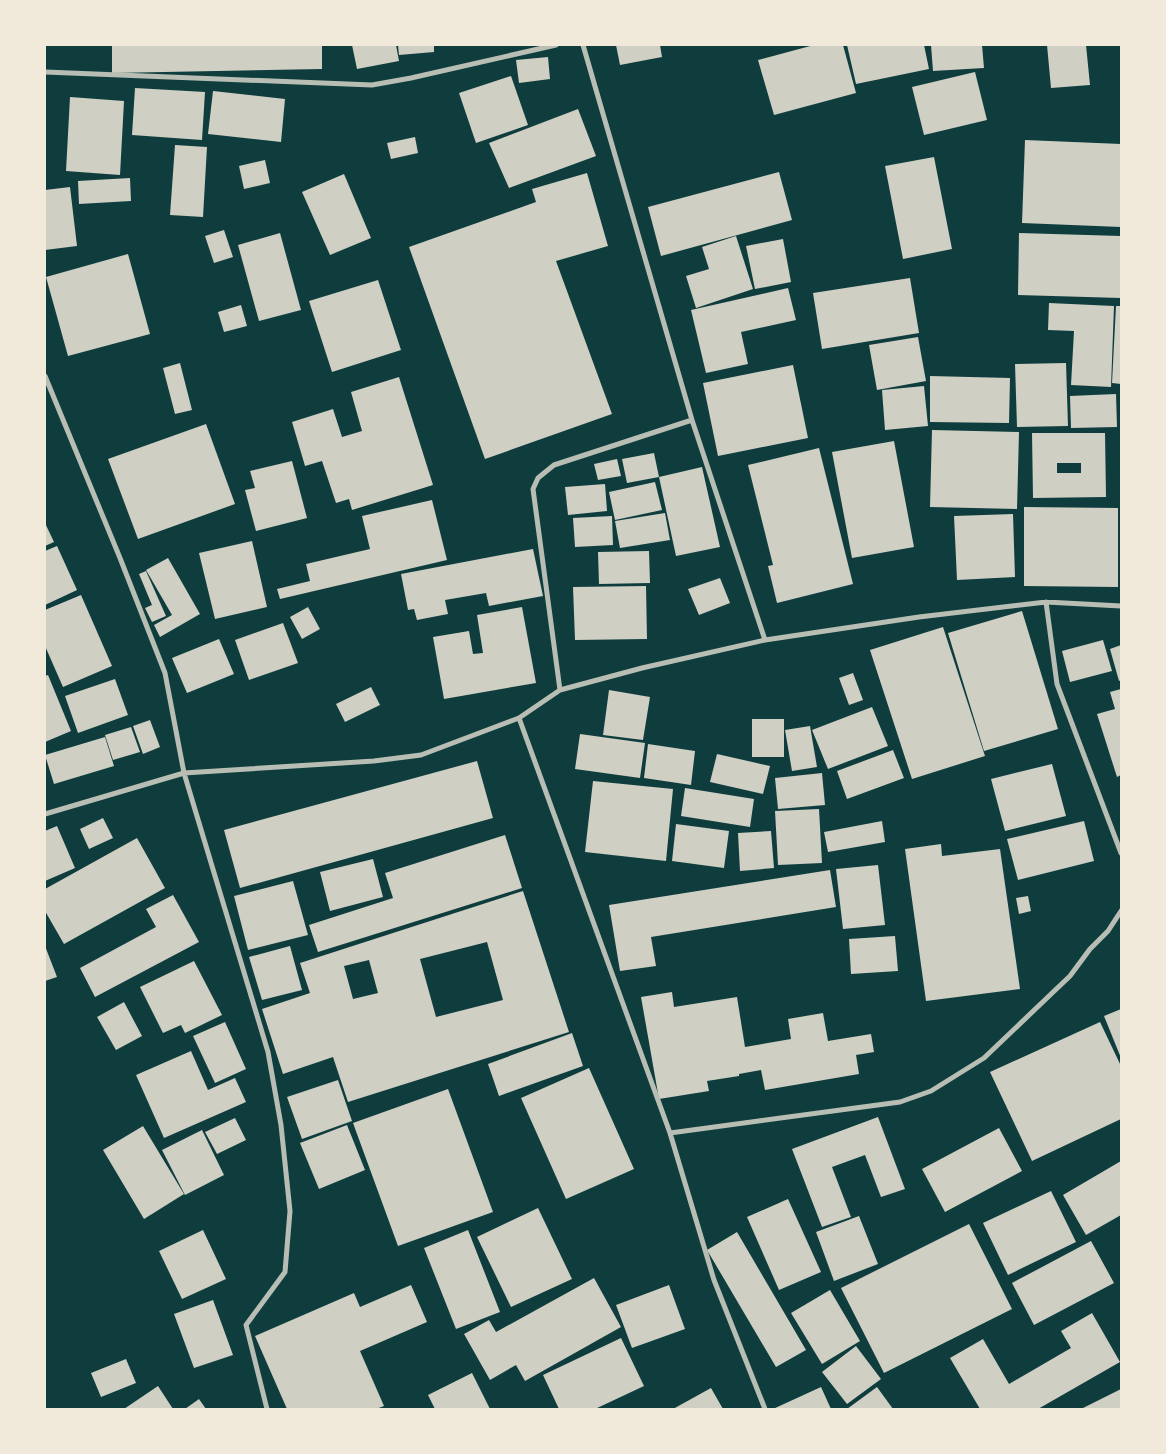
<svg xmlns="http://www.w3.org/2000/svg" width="1166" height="1454" font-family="Manrope,sans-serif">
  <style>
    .building { fill: #cfcfc3; fill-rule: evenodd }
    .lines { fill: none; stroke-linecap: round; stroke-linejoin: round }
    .minor { stroke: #b8beb3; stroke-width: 5 }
  </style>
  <rect width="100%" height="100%" fill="#0f3d3e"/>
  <path class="building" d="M 112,45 L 322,45 L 322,69 L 112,73 Z
    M 352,45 L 396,45 L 399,61 L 357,69 Z
    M 398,45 L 434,45 L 434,52 L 399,55 Z
    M 616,45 L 660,45 L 662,57 L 620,65 Z
    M 814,45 L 843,45 L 856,93 L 774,115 L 758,60 Z
    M 847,45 L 924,45 L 929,69 L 856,84 Z
    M 931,45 L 982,45 L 984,68 L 933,71 Z
    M 1047,45 L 1086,45 L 1090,85 L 1051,88 Z
    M 548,57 L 550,79 L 519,83 L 516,60 Z
    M 975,72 L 987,120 L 924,135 L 912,87 Z
    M 511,76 L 528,125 L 476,143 L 459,93 Z
    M 135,88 L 205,92 L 202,140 L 132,135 Z
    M 213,91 L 285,99 L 281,142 L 208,134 Z
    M 70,97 L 124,101 L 120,175 L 66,171 Z
    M 578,109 L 596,156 L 509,188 L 489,143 Z
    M 415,137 L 418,153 L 391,159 L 387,143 Z
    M 1025,140 L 1121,144 L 1121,227 L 1022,223 Z
    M 175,145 L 207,147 L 203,217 L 170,215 Z
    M 934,157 L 952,249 L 903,259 L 885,166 Z
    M 265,160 L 270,183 L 244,189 L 239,166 Z
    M 779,172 L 792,220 L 661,256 L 648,207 Z
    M 587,173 L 608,246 L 556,261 L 612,414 L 485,459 L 409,247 L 536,202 L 532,189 Z
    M 344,174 L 371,238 L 330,255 L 302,192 Z
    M 130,178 L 131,201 L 79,204 L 78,181 Z
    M 70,187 L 77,246 L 45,250 L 45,190 Z
    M 224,230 L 233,257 L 214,263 L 205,236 Z
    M 280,233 L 301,310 L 259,321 L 238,245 Z
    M 1019,233 L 1121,236 L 1121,298 L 1018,295 Z
    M 736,236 L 753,289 L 696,308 L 686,276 L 709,269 L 702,247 Z
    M 783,239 L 791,282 L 755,289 L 746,246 Z
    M 128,254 L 150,334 L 68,356 L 46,277 Z
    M 910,278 L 919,333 L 822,349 L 813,293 Z
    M 378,280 L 401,350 L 332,372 L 309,301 Z
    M 788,288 L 796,320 L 741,332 L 748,364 L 706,373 L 691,310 Z
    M 1049,303 L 1114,306 L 1111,387 L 1071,385 L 1074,331 L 1048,330 Z
    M 241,305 L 247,326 L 224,332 L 218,312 Z
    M 1116,306 L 1121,306 L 1121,384 L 1112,383 Z
    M 918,337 L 926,381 L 877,390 L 869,345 Z
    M 180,363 L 192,410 L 175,414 L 163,368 Z
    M 1066,363 L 1068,426 L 1017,427 L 1015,364 Z
    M 793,365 L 808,438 L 718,456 L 703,383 Z
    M 930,376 L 1010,378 L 1009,423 L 930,422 Z
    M 399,377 L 433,485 L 352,510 L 349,499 L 336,503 L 322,461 L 305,466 L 292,422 L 333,409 L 342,437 L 362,431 L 351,392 Z
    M 924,386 L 928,426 L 885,430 L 882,390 Z
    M 1116,394 L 1117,427 L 1071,428 L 1070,396 Z
    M 206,424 L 235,504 L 138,539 L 108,459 Z
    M 932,430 L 1019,432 L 1017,509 L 930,507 Z
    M 1032,433 L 1105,433 L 1106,497 L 1033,498 ZM 1057,463 L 1081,463 L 1081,473 L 1057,473 Z
    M 894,441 L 914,547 L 852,558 L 832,452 Z
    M 819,448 L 853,584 L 777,603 L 768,566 L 773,565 L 748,465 Z
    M 654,453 L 659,477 L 627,483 L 622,459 Z
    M 617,459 L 621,476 L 598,480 L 594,464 Z
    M 292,461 L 307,518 L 256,531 L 245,490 L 255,488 L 250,471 Z
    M 702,467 L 720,547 L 676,556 L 659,477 Z
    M 655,482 L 662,510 L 615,520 L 609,492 Z
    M 605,484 L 607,511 L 568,515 L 565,487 Z
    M 432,500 L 447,560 L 280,599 L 277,589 L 310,581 L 306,564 L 370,549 L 362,516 Z
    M 1024,507 L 1118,508 L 1118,587 L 1024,586 Z
    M 665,513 L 670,540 L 620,548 L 615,521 Z
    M 1013,514 L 1015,577 L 957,580 L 954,516 Z
    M 612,516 L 613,545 L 575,547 L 573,518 Z
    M 45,523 L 54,542 L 45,546 Z
    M 252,541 L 267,607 L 215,619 L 199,553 Z
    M 57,546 L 77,590 L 45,605 L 45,551 Z
    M 533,549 L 543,596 L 489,606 L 486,593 L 445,600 L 448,614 L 417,620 L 414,609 L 408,610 L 401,574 Z
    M 649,551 L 650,583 L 599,584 L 598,552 Z
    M 168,558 L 200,614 L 160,637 L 154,625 L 172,615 L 146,570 Z
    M 146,571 L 166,616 L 152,622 L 145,608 L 152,605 L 139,574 Z
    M 720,578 L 730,603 L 699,615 L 688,589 Z
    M 646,586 L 647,639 L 575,640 L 573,587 Z
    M 81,595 L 112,666 L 63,687 L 45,646 L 45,610 Z
    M 308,607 L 320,629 L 302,639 L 290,617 Z
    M 522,607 L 536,683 L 444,699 L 433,637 L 469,631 L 473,654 L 483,653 L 477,615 Z
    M 1022,611 L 1058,729 L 984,751 L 948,633 Z
    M 283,623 L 298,663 L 249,680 L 235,640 Z
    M 943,627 L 985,756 L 912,779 L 870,650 Z
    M 219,639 L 234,674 L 187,693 L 172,658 Z
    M 1103,640 L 1112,671 L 1070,682 L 1062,651 Z
    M 1121,645 L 1121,680 L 1119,681 L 1110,649 Z
    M 853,673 L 863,700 L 849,705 L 839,678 Z
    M 48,675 L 71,731 L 45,742 L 45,676 Z
    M 115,679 L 128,715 L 78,733 L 65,696 Z
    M 371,687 L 380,705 L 345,722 L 336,704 Z
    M 1121,689 L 1121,775 L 1117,777 L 1097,714 L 1115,709 L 1110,692 Z
    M 609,690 L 650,697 L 643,740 L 603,735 Z
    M 872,707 L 888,746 L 828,769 L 812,730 Z
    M 752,719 L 784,719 L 784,757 L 752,757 Z
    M 150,720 L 160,747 L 143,754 L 133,726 Z
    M 810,726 L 817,767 L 792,771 L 785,730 Z
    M 131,727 L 140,752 L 113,760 L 105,735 Z
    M 580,734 L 645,743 L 640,778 L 575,769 Z
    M 105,737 L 114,766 L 54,784 L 45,755 Z
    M 648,744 L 695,751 L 691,785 L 644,778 Z
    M 893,750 L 904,778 L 847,799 L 837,771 Z
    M 717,754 L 770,766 L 763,794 L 710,782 Z
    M 477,761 L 493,818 L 240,888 L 224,830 Z
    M 1052,764 L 1066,816 L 1005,831 L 991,779 Z
    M 822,773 L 825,805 L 778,809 L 775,778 Z
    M 593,781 L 673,789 L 666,861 L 585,852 Z
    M 685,788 L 754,799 L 750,827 L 681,816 Z
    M 819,809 L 822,863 L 778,865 L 775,811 Z
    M 103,818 L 113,838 L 89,849 L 80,829 Z
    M 882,821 L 885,842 L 828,852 L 824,832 Z
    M 1084,821 L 1094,861 L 1018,880 L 1007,839 Z
    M 676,824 L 729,831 L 724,868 L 672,861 Z
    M 57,826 L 75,868 L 45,881 L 45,831 Z
    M 771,831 L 774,868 L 740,871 L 738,833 Z
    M 505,835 L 522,888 L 318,952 L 309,925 L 393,898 L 385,873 Z
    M 137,838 L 165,888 L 64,944 L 45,911 L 45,889 Z
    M 941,844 L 942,856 L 1000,849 L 1020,989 L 926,1001 L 905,849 Z
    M 373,859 L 383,897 L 330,911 L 320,872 Z
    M 878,865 L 885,925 L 843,929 L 836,869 Z
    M 830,870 L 836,907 L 651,937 L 656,966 L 620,971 L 609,905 Z
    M 293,881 L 308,935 L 248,950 L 234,896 Z
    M 523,891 L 569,1032 L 348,1102 L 333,1057 L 283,1074 L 262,1009 L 310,993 L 300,963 ZM 487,942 L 503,1000 L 436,1017 L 420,959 ZM 369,960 L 378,993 L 353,999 L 344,966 Z
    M 173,895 L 199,942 L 95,997 L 80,968 L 156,927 L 146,909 Z
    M 1028,896 L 1031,911 L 1019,914 L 1016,898 Z
    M 895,936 L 898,971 L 851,974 L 849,939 Z
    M 45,946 L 57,977 L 45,981 Z
    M 290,946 L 302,990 L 262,1000 L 249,957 Z
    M 194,961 L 222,1015 L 185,1033 L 181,1025 L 163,1033 L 140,987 Z
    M 672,992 L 674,1007 L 737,997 L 745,1047 L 791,1039 L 788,1019 L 823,1013 L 828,1041 L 871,1034 L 874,1052 L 856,1055 L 859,1074 L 765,1090 L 761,1070 L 739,1074 L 739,1076 L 707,1081 L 709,1091 L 659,1099 L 641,997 Z
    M 124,1002 L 142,1036 L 116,1050 L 97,1017 Z
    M 1121,1009 L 1121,1058 L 1104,1016 Z
    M 225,1022 L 246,1069 L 215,1083 L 193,1036 Z
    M 1100,1022 L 1121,1066 L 1121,1119 L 1032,1161 L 990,1072 Z
    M 572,1033 L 583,1066 L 499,1096 L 488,1064 Z
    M 191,1051 L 208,1090 L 235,1078 L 246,1102 L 164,1138 L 136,1075 Z
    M 589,1068 L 634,1169 L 566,1199 L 521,1098 Z
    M 338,1080 L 352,1121 L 302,1139 L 287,1097 Z
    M 448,1089 L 493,1212 L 398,1246 L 353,1123 Z
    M 878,1117 L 905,1189 L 881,1197 L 865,1155 L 832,1167 L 851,1217 L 822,1227 L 792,1149 Z
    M 235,1118 L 246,1140 L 217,1154 L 205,1132 Z
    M 347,1125 L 365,1170 L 319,1189 L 300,1143 Z
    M 143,1126 L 184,1194 L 144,1219 L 103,1150 Z
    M 999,1128 L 1022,1171 L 945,1212 L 922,1169 Z
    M 202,1130 L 224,1175 L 185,1195 L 162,1150 Z
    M 1121,1161 L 1121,1215 L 1086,1235 L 1063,1195 Z
    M 1051,1191 L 1076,1242 L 1008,1275 L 983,1223 Z
    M 788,1199 L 821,1272 L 779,1290 L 747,1217 Z
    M 538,1208 L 572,1279 L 511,1307 L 477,1237 Z
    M 859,1216 L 878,1264 L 834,1281 L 816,1232 Z
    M 969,1224 L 1012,1309 L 884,1373 L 841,1288 Z
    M 203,1230 L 226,1279 L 182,1299 L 159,1251 Z
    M 468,1230 L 500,1312 L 456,1329 L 424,1248 Z
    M 737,1232 L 806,1350 L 776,1367 L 707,1250 Z
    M 1091,1241 L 1114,1283 L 1034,1325 L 1012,1283 Z
    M 594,1278 L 621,1327 L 525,1381 L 516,1365 L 490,1380 L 464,1334 L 489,1320 L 496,1332 Z
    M 411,1285 L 427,1322 L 360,1351 L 384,1406 L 376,1409 L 287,1409 L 255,1336 L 354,1293 L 360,1307 Z
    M 669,1285 L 685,1329 L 632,1348 L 616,1305 Z
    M 830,1290 L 860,1341 L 822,1364 L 791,1313 Z
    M 213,1300 L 233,1355 L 194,1368 L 174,1314 Z
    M 1092,1313 L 1120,1362 L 1038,1409 L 980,1409 L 950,1358 L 983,1339 L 1009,1384 L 1071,1348 L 1061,1331 Z
    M 621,1338 L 644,1386 L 595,1409 L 559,1409 L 543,1375 Z
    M 856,1346 L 881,1379 L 847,1404 L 822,1372 Z
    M 126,1359 L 136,1383 L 101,1397 L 91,1373 Z
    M 472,1373 L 490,1409 L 435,1409 L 428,1395 Z
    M 158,1386 L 173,1409 L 124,1409 Z
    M 821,1387 L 831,1409 L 773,1409 Z
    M 877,1387 L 893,1409 L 847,1409 Z
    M 711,1388 L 723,1409 L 673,1409 Z
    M 1121,1389 L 1121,1409 L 1081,1409 Z
    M 199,1399 L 206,1409 L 185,1409 Z"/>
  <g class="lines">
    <path class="minor" d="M 583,45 L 692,420 L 765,640
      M 45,72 L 372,85 L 411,78 L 556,45
      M 45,376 L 120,558 L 165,673 L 184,773 L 268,1052 L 281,1125 L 290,1211 L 285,1272 L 246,1325 L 267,1409
      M 1046,602 L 1057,684 L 1121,853
      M 560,690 L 533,489 L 538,478 L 554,465 L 692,420
      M 519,718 L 670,1133 L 714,1280 L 765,1409
      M 45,814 L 184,773 L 374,761 L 421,755 L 519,718 L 560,690 L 642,668 L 765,640 L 919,617 L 1046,602 L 1121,606
      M 670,1133 L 900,1102 L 931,1091 L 984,1058 L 1070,976 L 1090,949 L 1108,931 L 1121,911"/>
  </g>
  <rect width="1166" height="1454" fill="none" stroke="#f1e9da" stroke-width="92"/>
</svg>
